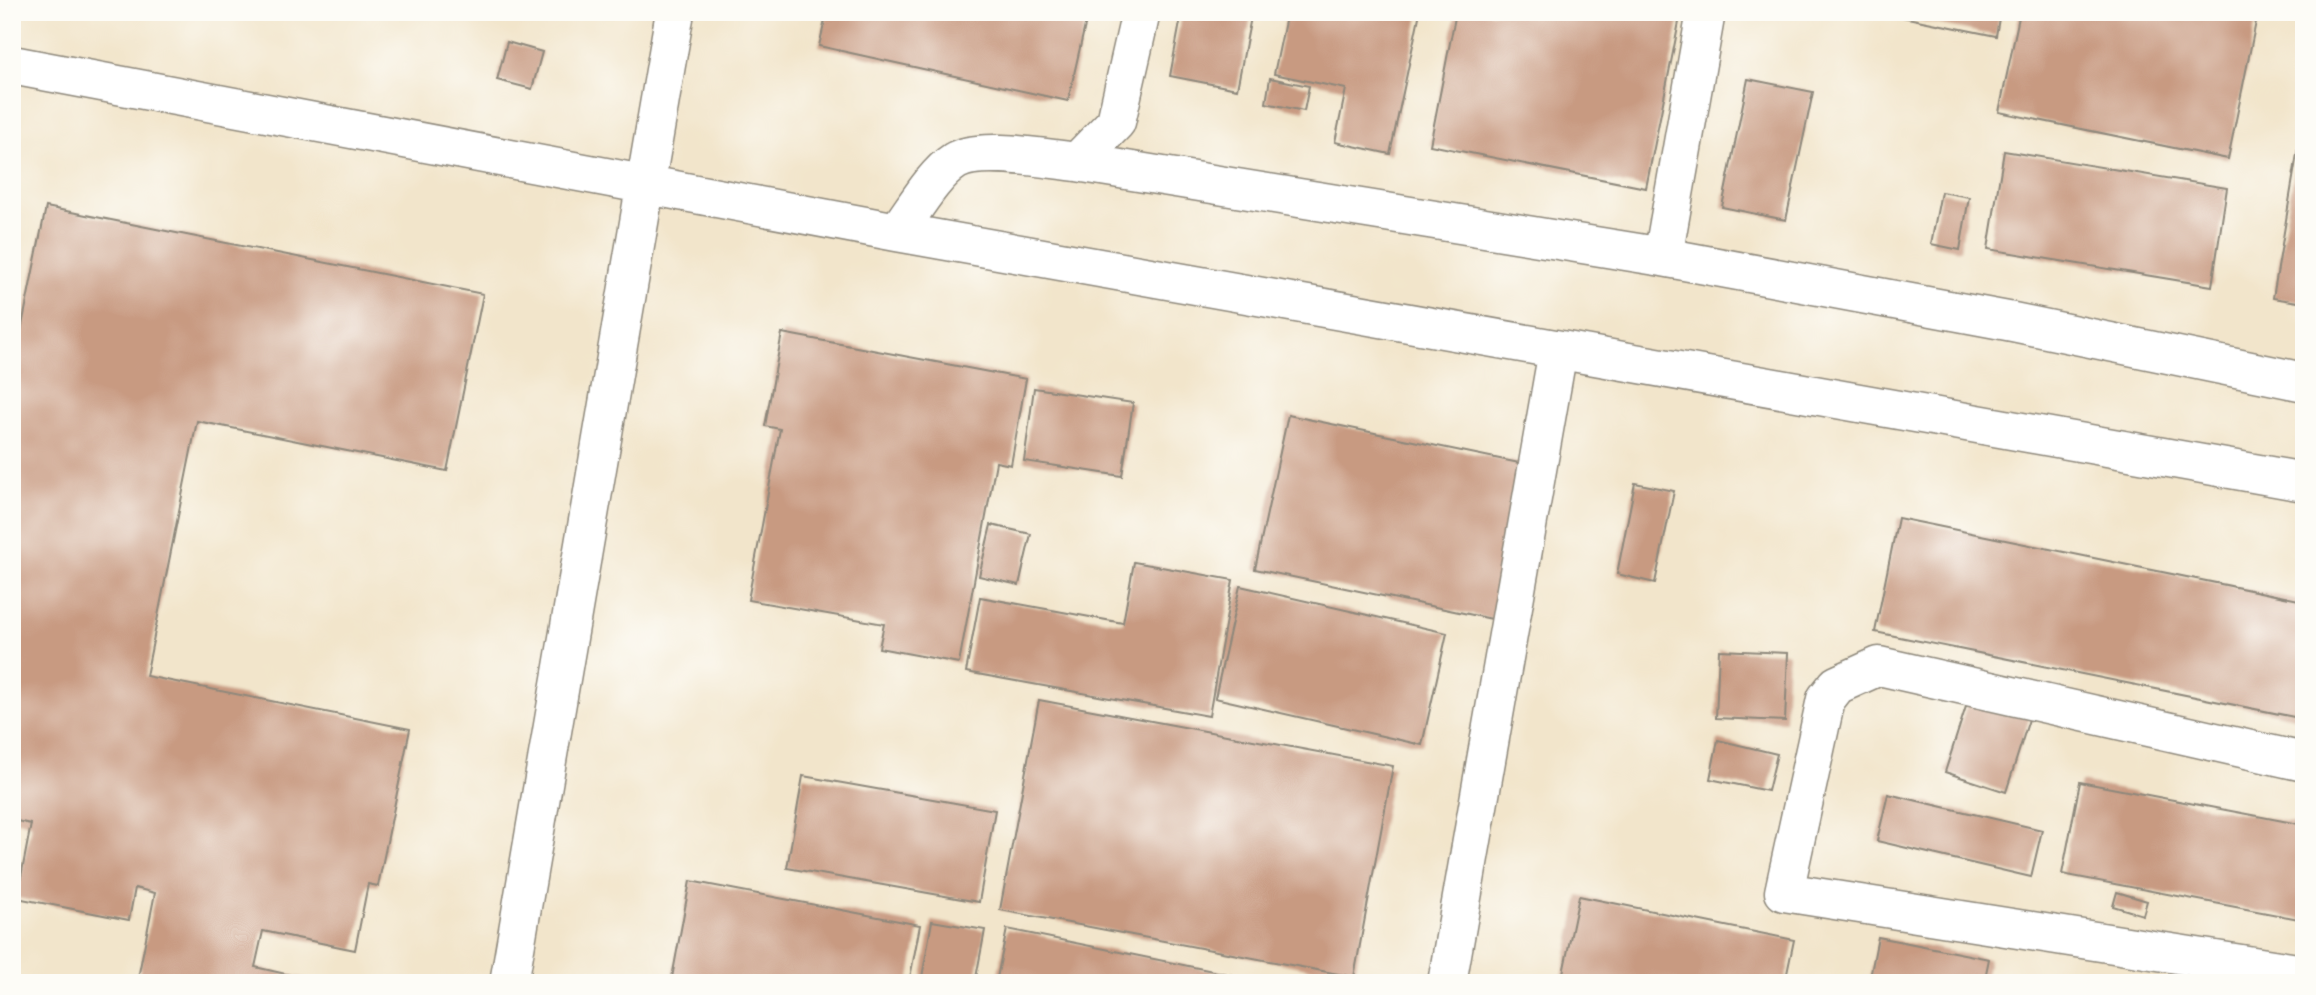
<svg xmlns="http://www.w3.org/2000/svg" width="2316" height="995" font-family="Mynerve,sans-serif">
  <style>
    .building { fill: #c89a81 }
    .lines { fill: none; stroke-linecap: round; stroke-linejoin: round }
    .minor-casing { stroke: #8e887b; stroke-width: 41 }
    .minor { stroke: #fff; stroke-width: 38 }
  </style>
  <rect width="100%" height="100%" fill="#fdfcf7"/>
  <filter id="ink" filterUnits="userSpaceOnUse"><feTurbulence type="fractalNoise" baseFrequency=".0143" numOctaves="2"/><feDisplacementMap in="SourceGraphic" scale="14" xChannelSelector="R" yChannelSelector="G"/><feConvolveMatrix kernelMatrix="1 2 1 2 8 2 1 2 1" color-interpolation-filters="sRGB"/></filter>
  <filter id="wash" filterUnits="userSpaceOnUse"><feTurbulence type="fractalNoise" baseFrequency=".00686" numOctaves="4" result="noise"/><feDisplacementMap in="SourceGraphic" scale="28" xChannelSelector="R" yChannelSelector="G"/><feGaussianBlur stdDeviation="1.57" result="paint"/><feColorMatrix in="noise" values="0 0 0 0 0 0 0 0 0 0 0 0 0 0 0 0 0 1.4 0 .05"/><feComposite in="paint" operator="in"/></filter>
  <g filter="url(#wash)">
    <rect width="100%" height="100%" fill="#f2e5cb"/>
    <g id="blocks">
      <path class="building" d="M 827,12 L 1088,12 L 1068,101 L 819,46 Z
        M 1182,12 L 1252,12 L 1237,89 L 1170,76 Z
        M 1287,12 L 1420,12 L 1390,154 L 1335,142 L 1346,89 L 1274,74 Z
        M 1456,12 L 1681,12 L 1646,188 L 1430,145 Z
        M 1878,12 L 2000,12 L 1996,36 Z
        M 2020,12 L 2258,12 L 2228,159 L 1999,112 Z
        M 507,42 L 542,52 L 532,89 L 497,80 Z
        M 1270,78 L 1309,86 L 1304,111 L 1266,103 Z
        M 1748,79 L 1813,92 L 1786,220 L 1722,207 Z
        M 2301,130 L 2304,130 L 2304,303 L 2273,298 Z
        M 2004,151 L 2227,188 L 2212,286 L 1988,249 Z
        M 1941,192 L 1969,197 L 1960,250 L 1931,244 Z
        M 46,207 L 483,294 L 447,471 L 197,421 L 146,676 L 410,729 L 378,886 L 368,884 L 355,950 L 263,931 L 255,967 L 325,983 L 137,983 L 155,893 L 135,888 L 129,920 L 17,898 L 31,824 L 12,820 L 12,375 Z
        M 782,333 L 1026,379 L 1011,465 L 996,462 L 959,663 L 879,648 L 884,624 L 748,600 L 780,429 L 765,426 Z
        M 1034,388 L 1133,403 L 1122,476 L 1024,461 Z
        M 1288,415 L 1524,464 L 1492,619 L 1255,569 Z
        M 1635,483 L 1674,491 L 1655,583 L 1617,574 Z
        M 1898,518 L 2304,601 L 2304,719 L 1875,632 Z
        M 991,525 L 1031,534 L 1019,585 L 979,576 Z
        M 1134,562 L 1233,580 L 1209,716 L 966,672 L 980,597 L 1123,623 Z
        M 1240,586 L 1447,633 L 1422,745 L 1215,698 Z
        M 1719,650 L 1788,653 L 1785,721 L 1716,718 Z
        M 1970,694 L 2031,713 L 2006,792 L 1945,772 Z
        M 1039,700 L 1393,766 L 1354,977 L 1000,910 Z
        M 1718,740 L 1777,754 L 1768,791 L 1710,779 Z
        M 803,776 L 995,810 L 979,902 L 787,868 Z
        M 2080,782 L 2304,825 L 2304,920 L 2062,874 Z
        M 1888,794 L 2042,830 L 2031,877 L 1877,841 Z
        M 690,881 L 920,925 L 909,983 L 671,983 Z
        M 2117,892 L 2147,901 L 2143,915 L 2113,906 Z
        M 1579,896 L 1794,940 L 1785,983 L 1561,983 Z
        M 932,921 L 985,930 L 975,983 L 921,983 Z
        M 1007,929 L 1267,982 L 1267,983 L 996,983 Z
        M 1878,937 L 1989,959 L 1984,983 L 1869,983 Z"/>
    </g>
  </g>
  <g filter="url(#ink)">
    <use href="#blocks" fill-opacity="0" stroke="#8e887b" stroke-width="2"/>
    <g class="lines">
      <defs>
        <path id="minor" d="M 12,65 L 897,232 L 2304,482
          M 1077,162 L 1116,122 L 1141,12
          M 897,232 C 913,211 933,175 955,161 C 979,146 1048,159 1077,162 L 1663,257 L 2013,322 L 2304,382
          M 1663,257 L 1706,12
          M 2304,762 L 1879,666 L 1837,685 L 1826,699 L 1784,892 L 2304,974
          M 509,983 L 675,12
          M 1447,983 L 1558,350"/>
      </defs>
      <use href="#minor" class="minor-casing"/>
      <use href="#minor" class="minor"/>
    </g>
  </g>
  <rect width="2316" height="995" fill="none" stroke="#fdfcf7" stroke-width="42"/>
</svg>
